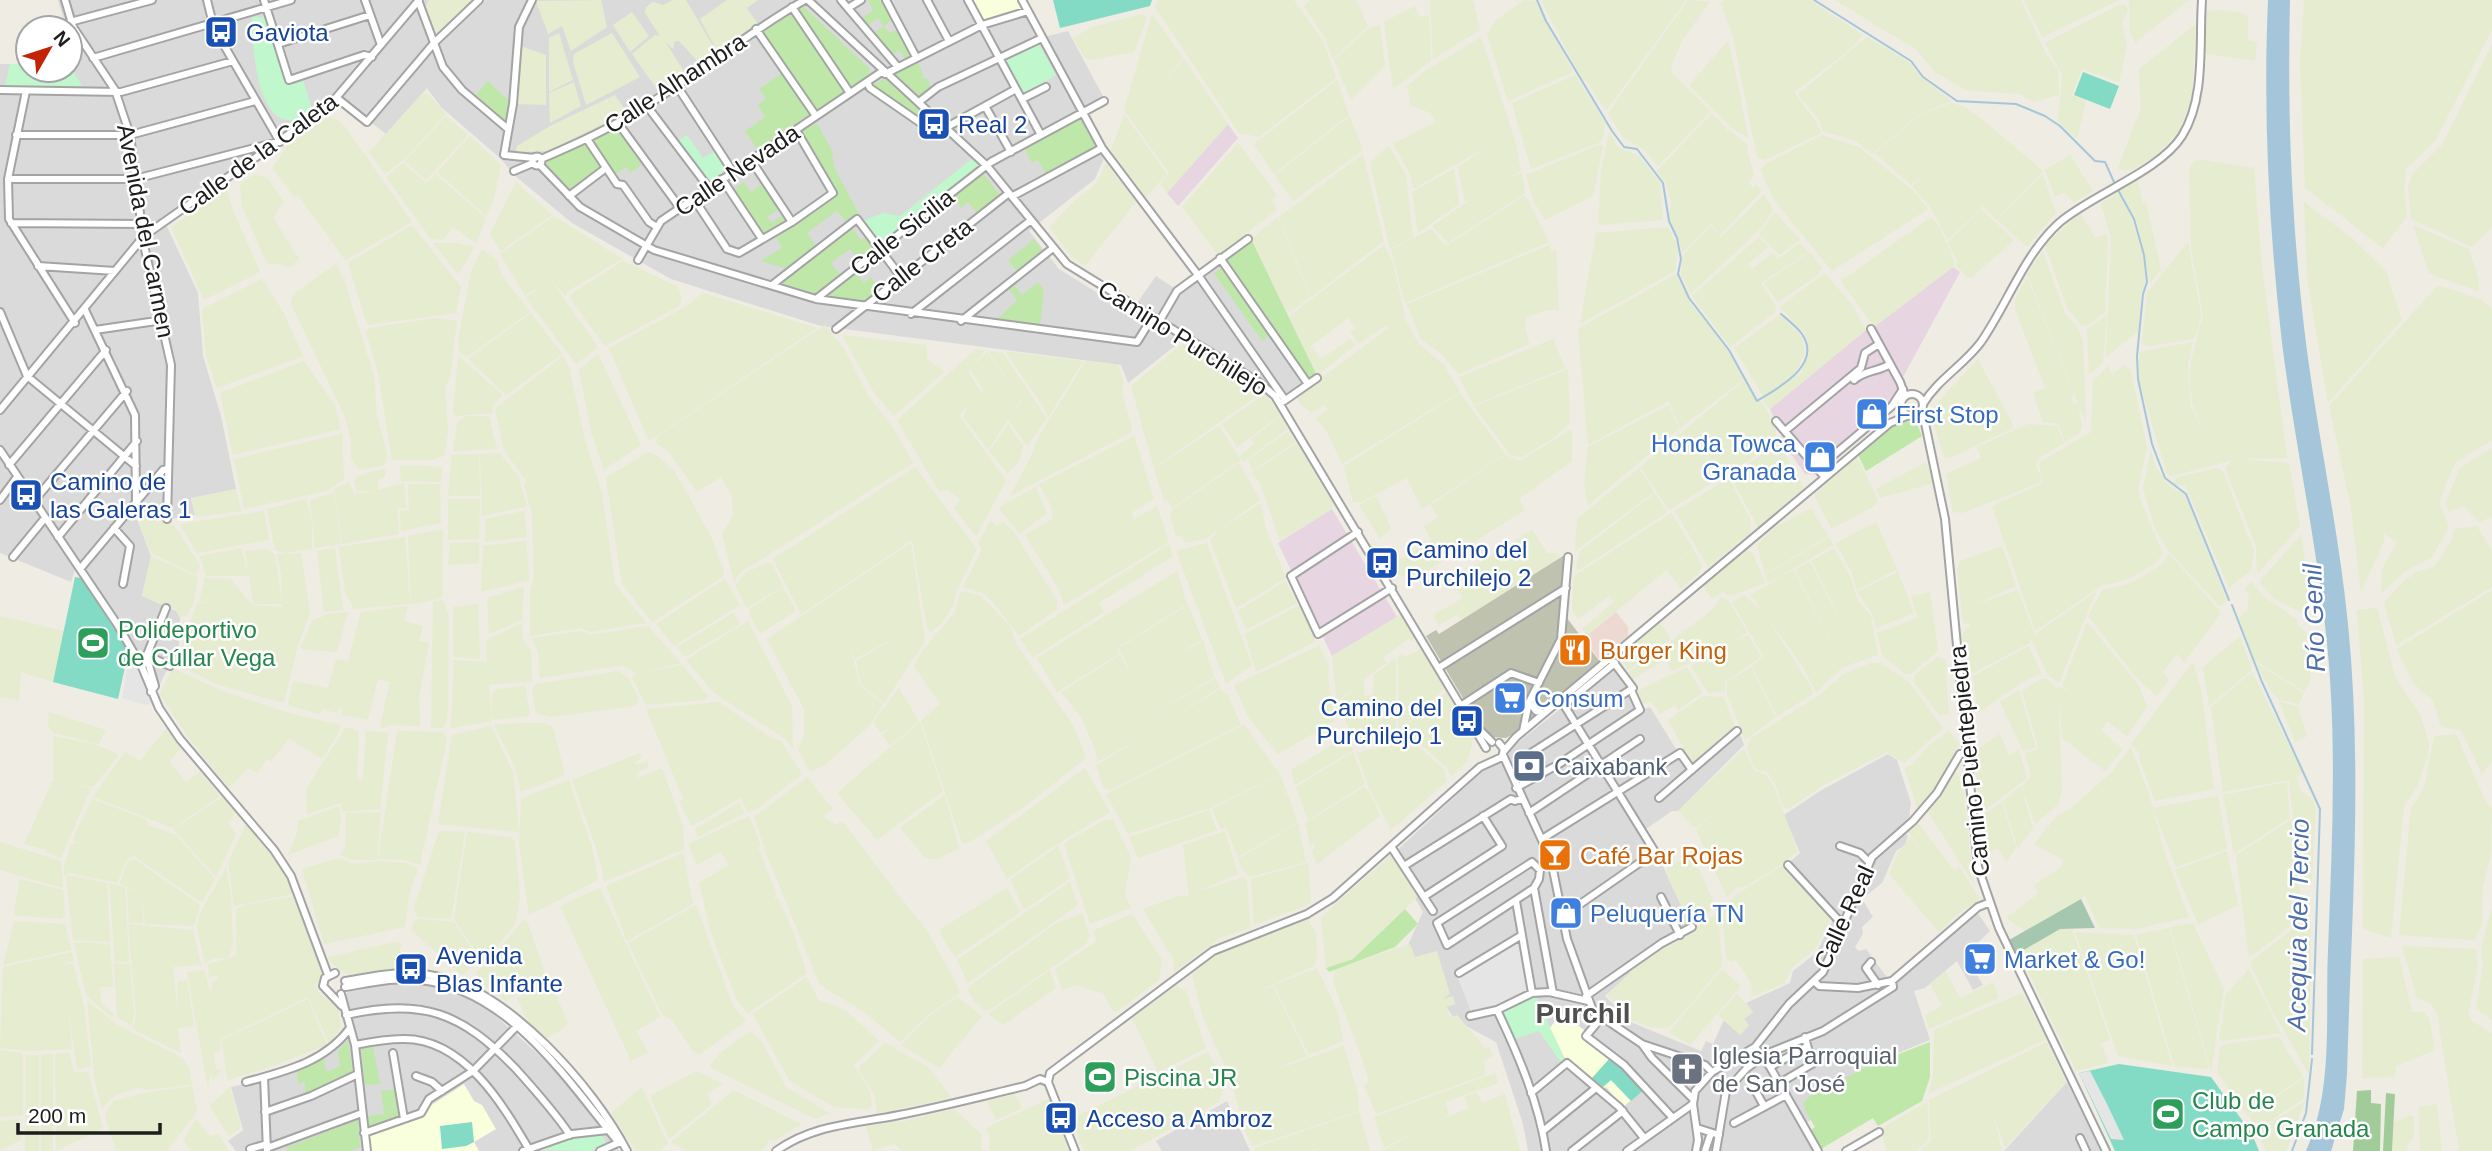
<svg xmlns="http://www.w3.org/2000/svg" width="2492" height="1151" font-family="Helvetica,sans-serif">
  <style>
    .residential { fill: #dbdada }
    .commercial { fill: #eed8d2 }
    .industrial { fill: #e7d5e1 }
    .education { fill: #f9fedc }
    .construction { fill: #bfc2af }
    .farmland { fill: #e6eccf }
    .grass { fill: #bfe7aa }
    .forest { fill: #a1cc99 }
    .cemetery { fill: #a5c6af }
    .park { fill: #c1f7cd }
    .pitch { fill: #83dbc5 }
    .parking { fill: #e5e5e5 }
    .water { fill: #a5c6da }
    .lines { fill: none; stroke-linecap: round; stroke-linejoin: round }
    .stream { stroke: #a5c6da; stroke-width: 2 }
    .minor-casing { stroke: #a4a4a4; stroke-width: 10 }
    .minor { stroke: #fff; stroke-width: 6 }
    .labels { text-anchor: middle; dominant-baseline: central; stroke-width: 5; stroke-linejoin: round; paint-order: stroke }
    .transit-label { font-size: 24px; fill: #164399; stroke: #fff; text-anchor: start }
    .street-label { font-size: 24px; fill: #1d1d1d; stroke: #fff }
    .shop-label { font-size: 24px; fill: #366cbe; stroke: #fff; text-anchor: start }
    .leisure-label { font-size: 24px; fill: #27864d; stroke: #fff; text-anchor: start }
    .food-label { font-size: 24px; fill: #c56008; stroke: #fff; text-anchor: start }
    .service-label { font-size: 24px; fill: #4e5e75; stroke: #fff; text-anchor: start }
    .worship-label { font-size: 24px; fill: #5b616d; stroke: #fff; text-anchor: start }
    .water-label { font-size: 26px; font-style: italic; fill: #4d6ea9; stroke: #fff }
    .quarter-label { font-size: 28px; font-weight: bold; fill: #505050; stroke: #fff }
  </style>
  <rect width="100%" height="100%" fill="#eeece3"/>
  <path class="residential" d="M 58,0 L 1024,0 L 1044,37 L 1068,31 L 1104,98 L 1078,112 L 1104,158 L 1095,179 L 1029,231 L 1059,269 L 1130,313 L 1156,276 L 1174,288 L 1251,239 L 1317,376 L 1287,397 L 1190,334 L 1128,383 L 1121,365 L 821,326 L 671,279 L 572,223 L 514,175 L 501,159 L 441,107 L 427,88 L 386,134 L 335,94 L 308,119 L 163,218 L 198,293 L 203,356 L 221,416 L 236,489 L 191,498 L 195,515 L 171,519 L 136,517 L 151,556 L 142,596 L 176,611 L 180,618 L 179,646 L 158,688 L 76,567 L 71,582 L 0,553 L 0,64 L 17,64 L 28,57 L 28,70 L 70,70 L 70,28 L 66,28 Z
    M 1615,666 L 1641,710 L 1650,707 L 1691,773 L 1739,732 L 1744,745 L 1678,811 L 1672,811 L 1646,829 L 1690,925 L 1633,961 L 1629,974 L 1605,996 L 1633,1023 L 1701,1051 L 1706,1041 L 1713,1044 L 1724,1020 L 1740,1034 L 1744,1019 L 1753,1012 L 1746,1003 L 1790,983 L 1793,971 L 1816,953 L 1836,914 L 1789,863 L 1800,853 L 1784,815 L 1820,791 L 1888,754 L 1897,760 L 1911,803 L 1909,820 L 1900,828 L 1908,836 L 1905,845 L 1896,851 L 1882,883 L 1862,899 L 1873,917 L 1862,927 L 1863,934 L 1855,947 L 1859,951 L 1866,949 L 1889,980 L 1896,982 L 1977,912 L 1990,931 L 1965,955 L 1983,985 L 1973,990 L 1957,961 L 1925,988 L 1914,991 L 1930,1040 L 1878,1061 L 1811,1096 L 1805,1111 L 1811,1120 L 1801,1126 L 1815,1151 L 1528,1151 L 1523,1124 L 1496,1042 L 1455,1020 L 1407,947 L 1423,912 L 1391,856 L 1487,767 Z
    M 405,982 L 450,989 L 487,1008 L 557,1071 L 620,1151 L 236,1151 L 228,1141 L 243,1130 L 231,1087 L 265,1079 L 317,1060 L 338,1047 L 352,1031 L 343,998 L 350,989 Z
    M 2067,1082 L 2101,1151 L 2004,1151 Z
    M 1227,1101 L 1250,1151 L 1162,1151 L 1156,1141 Z"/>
  <path class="commercial" d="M 1616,612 L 1628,627 L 1628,636 L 1599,660 L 1584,638 Z"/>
  <path class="industrial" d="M 1228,124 L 1238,138 L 1178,206 L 1167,193 Z
    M 1953,267 L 1960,272 L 1903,377 L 1874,327 Z
    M 1866,330 L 1901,387 L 1900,396 L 1886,418 L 1818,475 L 1805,474 L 1786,447 L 1770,409 Z
    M 1332,509 L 1397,617 L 1332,656 L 1278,543 Z"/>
  <path class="education" d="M 971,0 L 1017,0 L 1022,9 L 983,21 Z
    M 1561,1013 L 1587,1032 L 1584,1037 L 1645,1089 L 1623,1107 L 1606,1087 L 1602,1089 L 1564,1057 L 1550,1028 Z
    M 464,1084 L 474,1101 L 482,1105 L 496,1129 L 474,1142 L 479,1151 L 372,1151 L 369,1135 L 424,1115 L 430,1106 Z"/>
  <path class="construction" d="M 1563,556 L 1569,588 L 1567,618 L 1600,662 L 1514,734 L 1506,738 L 1492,737 L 1476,720 L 1426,636 L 1436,630 L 1439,634 Z"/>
  <path class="farmland" d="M 429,0 L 473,0 L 475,1 L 436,38 L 425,7 Z
    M 601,0 L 607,27 L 571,51 L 562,26 L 548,34 L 536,1 Z
    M 673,0 L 686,0 L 713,46 L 701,65 L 679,41 L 675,41 L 673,49 L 665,41 L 686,75 L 659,92 L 632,54 L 655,35 L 660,36 L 645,13 L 646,7 L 653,2 L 663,5 Z
    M 727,0 L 758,0 L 747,8 L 757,23 L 718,53 L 700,19 Z
    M 1158,0 L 1294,0 L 1323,41 L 1336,78 L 1259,137 L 1239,133 L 1155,7 Z
    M 1310,0 L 1356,0 L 1368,26 L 1333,59 L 1324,36 L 1304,6 Z
    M 1430,0 L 1473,0 L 1480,30 L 1433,59 Z
    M 1524,0 L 1535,1 L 1573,72 L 1508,101 L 1487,34 L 1496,20 Z
    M 1541,0 L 1686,0 L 1606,111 L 1587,81 L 1582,80 Z
    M 1688,0 L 1710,2 L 1683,39 L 1671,67 L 1673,74 L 1711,111 L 1658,166 L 1643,149 L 1624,138 L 1608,113 Z
    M 1725,0 L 1810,0 L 1863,35 L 1847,52 L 1794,92 L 1817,123 L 1821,133 L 1765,160 L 1757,157 L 1733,37 L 1720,2 Z
    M 1835,0 L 2021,0 L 2045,52 L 2058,70 L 2059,95 L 2033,102 L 2020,94 L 1965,90 L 1934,71 L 1917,50 Z
    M 2024,0 L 2119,0 L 2042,37 Z
    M 2129,0 L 2189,0 L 2135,43 L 2130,32 Z
    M 2304,0 L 2492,0 L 2492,29 L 2436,140 L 2406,169 L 2404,189 L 2407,217 L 2383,248 L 2305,188 L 2300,62 Z
    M 2119,5 L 2125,5 L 2128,10 L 2122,23 L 2127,45 L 2119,82 L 2082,69 L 2072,95 L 2086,101 L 2077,139 L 2058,121 L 2062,75 L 2045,43 Z
    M 1415,6 L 1419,17 L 1429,16 L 1431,61 L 1393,89 L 1384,22 Z
    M 2218,10 L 2239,12 L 2248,17 L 2248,40 L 2257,42 L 2255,61 L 2203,53 L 2206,11 Z
    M 632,12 L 649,36 L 630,52 L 613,25 Z
    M 1142,14 L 1147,18 L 1134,52 L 1090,60 L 1084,57 L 1073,38 L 1092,27 Z
    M 1152,14 L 1183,58 L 1146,104 L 1184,59 L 1228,124 L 1167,193 L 1160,184 L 1169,173 L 1124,110 Z
    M 2196,24 L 2192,97 L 2179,132 L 2154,157 L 2132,170 L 2120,170 L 2118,167 L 2141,108 L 2139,69 Z
    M 1380,25 L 1385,66 L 1351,100 L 1334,60 L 1367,29 Z
    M 559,33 L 573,80 L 549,92 L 549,38 Z
    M 612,33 L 640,77 L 586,105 L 573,62 L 574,54 Z
    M 1481,37 L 1515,141 L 1521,171 L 1465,202 L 1458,167 L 1490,145 L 1413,189 L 1411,176 L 1393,144 L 1436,122 L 1430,113 L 1411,105 L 1407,86 L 1425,71 Z
    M 1867,37 L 1909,62 L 1921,77 L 1952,101 L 1920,114 L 1872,154 L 1856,141 L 1823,131 L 1819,120 L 1798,94 Z
    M 1728,41 L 1739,89 L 1748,138 L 1732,128 L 1689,85 Z
    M 2492,44 L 2492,227 L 2472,247 L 2411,219 L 2408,186 L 2413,173 L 2442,145 Z
    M 520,46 L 546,55 L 546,105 L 517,104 Z
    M 1575,75 L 1605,123 L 1603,137 L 1601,142 L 1531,169 L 1512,103 Z
    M 1337,80 L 1349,115 L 1274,174 L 1254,144 Z
    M 574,82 L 581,106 L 550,123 L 549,93 Z
    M 423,93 L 429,95 L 446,114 L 406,158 L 385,174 L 369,152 Z
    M 615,95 L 624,108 L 618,117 L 547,151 L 516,152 L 517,146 L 552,125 Z
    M 1951,103 L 1963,106 L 1983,120 L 2043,171 L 1996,220 L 1983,206 L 1948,240 L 1931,208 L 1912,186 L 1939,161 L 1911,185 L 1875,153 L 1920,115 Z
    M 1712,113 L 1727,128 L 1726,132 L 1729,130 L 1748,145 L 1747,151 L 1754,174 L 1749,183 L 1753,188 L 1756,184 L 1761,192 L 1720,235 L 1711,224 L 1683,252 L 1669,217 L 1671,203 L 1666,183 L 1657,171 Z
    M 1124,114 L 1167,174 L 1146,197 L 1111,150 Z
    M 446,116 L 468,135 L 426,180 L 405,161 Z
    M 1350,116 L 1363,150 L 1293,201 L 1275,175 Z
    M 328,117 L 338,120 L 346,128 L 412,222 L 345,260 L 298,195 L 294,197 L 272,168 L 287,146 Z
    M 1609,132 L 1618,147 L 1639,156 L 1660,183 L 1663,220 L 1598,225 L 1601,171 Z
    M 1822,135 L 1859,147 L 1916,193 L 1928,209 L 1832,271 L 1774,200 L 1760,169 L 1767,163 Z
    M 470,136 L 501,165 L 494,199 L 486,216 L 437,172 L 461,146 L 494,178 L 461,145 Z
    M 1238,143 L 1277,195 L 1271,201 L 1277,210 L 1218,255 L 1182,207 Z
    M 1598,145 L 1603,146 L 1593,196 L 1545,220 L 1534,202 L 1526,175 Z
    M 1387,147 L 1390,148 L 1406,175 L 1413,238 L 1390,249 L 1371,168 L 1371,162 Z
    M 1363,154 L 1384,241 L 1311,297 L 1279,217 Z
    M 2070,155 L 2093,191 L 2074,202 L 2064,192 L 2055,197 L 2045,170 Z
    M 2198,159 L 2254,168 L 2262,267 L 2287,458 L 2240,459 L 2289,463 L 2300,526 L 2257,574 L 2256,546 L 2225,468 L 2233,460 L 2172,476 L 2167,474 L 2139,381 L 2139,352 L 2193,342 L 2188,363 L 2190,400 L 2191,408 L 2203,429 L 2192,404 L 2190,383 L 2191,361 L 2203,315 L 2191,249 L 2189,167 Z
    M 403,163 L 426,183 L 435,174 L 486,218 L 476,243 L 453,227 L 443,240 L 431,239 L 386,177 Z
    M 1106,163 L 1136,202 L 1085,266 L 1071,256 L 1049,227 L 1076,199 L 1097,183 Z
    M 1454,169 L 1459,204 L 1418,233 L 1412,192 Z
    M 1522,173 L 1525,193 L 1448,243 L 1432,226 L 1494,184 Z
    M 255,174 L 267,178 L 284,201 L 273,218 L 299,259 L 289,268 L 282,264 L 267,264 L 242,206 L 240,184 Z
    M 2043,174 L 2056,213 L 2027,247 L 1997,220 Z
    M 2137,179 L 2143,203 L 2146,202 L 2161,270 L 2150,283 L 2138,225 L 2119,189 Z
    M 516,182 L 552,215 L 501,251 L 490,234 Z
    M 227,188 L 231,205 L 260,272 L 204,300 L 171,227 Z
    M 2118,193 L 2132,219 L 2143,256 L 2145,283 L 2141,294 L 2139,331 L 2106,357 L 2111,239 L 2101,203 Z
    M 1764,194 L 1773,210 L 1761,228 L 1691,294 L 1681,275 L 1683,255 L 1711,226 L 1721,237 Z
    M 1525,195 L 1549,242 L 1405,303 L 1391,250 L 1431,229 L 1446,246 Z
    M 2304,202 L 2352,238 L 2386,271 L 2402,320 L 2328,403 L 2307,276 Z
    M 1981,209 L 2014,240 L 1970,279 L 1956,266 L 1957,260 L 1947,243 Z
    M 1775,212 L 1800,240 L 1779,255 L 1759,234 Z
    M 2080,213 L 2095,238 L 2107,234 L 2108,245 L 2105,312 L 2088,326 L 2082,326 L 2067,308 L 2045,245 Z
    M 554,216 L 622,259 L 568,291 L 565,296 L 550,279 L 598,347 L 576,364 L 526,298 L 544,284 L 525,296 L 500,254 Z
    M 1278,217 L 1310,297 L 1288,314 L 1251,239 Z
    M 1931,217 L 1940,228 L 1954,261 L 1953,267 L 1874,327 L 1841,281 Z
    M 412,225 L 461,287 L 456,313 L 367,325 L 348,263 Z
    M 2413,225 L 2469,249 L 2479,281 L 2478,291 L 2429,274 Z
    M 1668,227 L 1678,247 L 1675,271 L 1580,324 L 1596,233 Z
    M 1759,237 L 1768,247 L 1748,264 L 1752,269 L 1773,253 L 1778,259 L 1800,243 L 1808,252 L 1761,283 L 1776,306 L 1775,312 L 1730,347 L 1692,296 Z
    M 2188,242 L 2201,315 L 2198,329 L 2194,339 L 2148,346 L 2142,344 L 2147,293 Z
    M 433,243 L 456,243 L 475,247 L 458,274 Z
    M 1384,245 L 1392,260 L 1405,316 L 1401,320 L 1405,318 L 1418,343 L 1444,365 L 1460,392 L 1342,464 L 1328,434 L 1316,418 L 1328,410 L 1324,405 L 1312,413 L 1301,405 L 1297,396 L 1389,328 L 1386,325 L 1359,344 L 1350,332 L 1356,328 L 1348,318 L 1311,346 L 1321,359 L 1350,339 L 1355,345 L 1317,376 L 1289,316 Z
    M 1549,245 L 1552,252 L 1556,250 L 1559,310 L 1546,310 L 1527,317 L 1525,326 L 1529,344 L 1459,374 L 1441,354 L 1421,339 L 1407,304 Z
    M 482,249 L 496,260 L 503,277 L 530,312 L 467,357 L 459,352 L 458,341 L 471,272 Z
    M 2043,251 L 2065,314 L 2077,326 L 2083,341 L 2086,424 L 2027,274 Z
    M 1810,252 L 1822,268 L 1818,275 L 1778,302 L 1764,283 Z
    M 623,261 L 678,287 L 682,299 L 679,306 L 605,346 L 570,298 L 573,293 Z
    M 336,264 L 345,282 L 374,377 L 377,416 L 387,453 L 385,465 L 360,470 L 351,458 L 351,440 L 345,417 L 291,304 L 293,294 Z
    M 1825,273 L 1853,306 L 1866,330 L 1770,409 L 1762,399 L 1800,374 L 1809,350 L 1806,335 L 1780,307 Z
    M 1676,274 L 1693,307 L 1715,332 L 1745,378 L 1680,428 L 1669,401 L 1588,445 L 1578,329 Z
    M 2027,277 L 2074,395 L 2071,399 L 2075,405 L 2078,403 L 2082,425 L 2080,433 L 2065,442 L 2058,423 L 2043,423 L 2033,393 L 2045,388 L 2015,309 L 2015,300 Z
    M 262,279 L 284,313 L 303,356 L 217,388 L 206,356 L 202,309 Z
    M 2438,285 L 2482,300 L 2492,309 L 2492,440 L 2455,463 L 2439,502 L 2448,525 L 2447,531 L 2432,557 L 2404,572 L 2381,594 L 2382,569 L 2397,543 L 2384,533 L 2384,541 L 2361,592 L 2351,507 L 2329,406 Z
    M 703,293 L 817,328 L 649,441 L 609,348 L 685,307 Z
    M 531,313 L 562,354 L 506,395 L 468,359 Z
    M 1780,315 L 1802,337 L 1805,354 L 1794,376 L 1763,396 L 1734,348 Z
    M 2107,315 L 2103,363 L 2089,375 L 2087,329 Z
    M 437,318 L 457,321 L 450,378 L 445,387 L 448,433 L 444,456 L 431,460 L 392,460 L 378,373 L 366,332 L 368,328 Z
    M 825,325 L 845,350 L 867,394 L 894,429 L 913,463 L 741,572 L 734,581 L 722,534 L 733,516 L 732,495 L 721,477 L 697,492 L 668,451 L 655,442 L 658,436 Z
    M 842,335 L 926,345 L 927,359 L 944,372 L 894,416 L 875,394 Z
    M 1553,339 L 1565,368 L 1474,405 L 1459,377 Z
    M 1183,343 L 1261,393 L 1154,468 L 1131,386 Z
    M 976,349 L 985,351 L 968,371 L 981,392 L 969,404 L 982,392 L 983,389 L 970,369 L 987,352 L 1020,398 L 988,351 L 1003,353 L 1047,419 L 1027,446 L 1008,419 L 1022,400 L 1021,399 L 988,450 L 963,417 L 969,405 L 959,415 L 1006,481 L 976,536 L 954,508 L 960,499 L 948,490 L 939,491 L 897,420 Z
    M 1005,351 L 1083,361 L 1048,418 L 1043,406 Z
    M 598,354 L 641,445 L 604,470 L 592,435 L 579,370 Z
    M 458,356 L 503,395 L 493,405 L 493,413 L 456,416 L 453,412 Z
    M 563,356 L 569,367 L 585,440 L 602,494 L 615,584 L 646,623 L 590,632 L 581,628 L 530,636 L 530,590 L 534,577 L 532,515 L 524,484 L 527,482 L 504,450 L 495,409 Z
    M 1978,359 L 2013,425 L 2011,429 L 1950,458 L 1944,457 L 1931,416 L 1935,405 Z
    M 304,361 L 335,406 L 341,429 L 233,455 L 220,393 Z
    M 1086,361 L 1118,365 L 1124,382 L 1122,393 L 1132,428 L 1130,433 L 1010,496 L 1031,457 L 1036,441 Z
    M 2125,365 L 2131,371 L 2147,448 L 2138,489 L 2140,499 L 2163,554 L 2154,564 L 2128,579 L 2103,585 L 2035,631 L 1992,506 L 2043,483 L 2039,463 L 2091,432 L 2093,381 L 2108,366 L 2116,382 L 2113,373 Z
    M 1568,369 L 1570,422 L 1556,436 L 1523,457 L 1511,456 L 1474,406 Z
    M 1746,379 L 1754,395 L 1766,408 L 1776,432 L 1776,443 L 1669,510 L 1640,467 Z
    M 1460,393 L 1505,454 L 1422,509 L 1407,478 L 1361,502 L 1353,502 L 1344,466 Z
    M 1265,394 L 1281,415 L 1237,447 L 1222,424 Z
    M 1669,405 L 1679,429 L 1588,505 L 1584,482 L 1588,447 Z
    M 466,416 L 489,416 L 497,449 L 453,451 L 457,423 Z
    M 1281,416 L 1288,429 L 1243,462 L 1240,456 L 1254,444 L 1251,439 Z
    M 1008,424 L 1023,446 L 1019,461 L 1008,474 L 989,451 Z
    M 2028,424 L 2057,426 L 2064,443 L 2039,458 L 2036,467 L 2041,477 L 2040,483 L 1962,513 L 1953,512 L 1946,474 L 1981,458 L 1977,447 Z
    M 1219,426 L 1241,460 L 1172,508 L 1167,499 L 1164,500 L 1154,469 Z
    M 1572,429 L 1572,461 L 1520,498 L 1524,511 L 1411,580 L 1397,574 L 1399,560 L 1431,540 L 1424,526 L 1438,518 L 1431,505 L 1505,455 L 1520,461 Z
    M 1288,431 L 1295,442 L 1253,470 L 1248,460 Z
    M 342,434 L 344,479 L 327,491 L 244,509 L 234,459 Z
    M 1134,436 L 1154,499 L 1131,513 L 1135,519 L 1157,506 L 1169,542 L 1064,605 L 1060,591 L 1025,535 L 1053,518 L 1051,506 L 1039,484 Z
    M 1297,443 L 1333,503 L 1332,509 L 1280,541 L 1260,483 L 1251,473 Z
    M 1778,443 L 1804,488 L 1758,527 L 1730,476 Z
    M 2492,448 L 2492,517 L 2479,522 L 2463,506 L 2449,512 L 2446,502 L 2460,468 Z
    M 2151,450 L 2155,465 L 2169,486 L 2185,495 L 2227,600 L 2220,607 L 2167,549 L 2155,529 L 2143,488 Z
    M 648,452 L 659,457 L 675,472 L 712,538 L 724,572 L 722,577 L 652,622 L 622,584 L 606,478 Z
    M 499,453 L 518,475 L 527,506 L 482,516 L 480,454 Z
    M 479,454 L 480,496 L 448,496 L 452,455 Z
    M 1857,457 L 1878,500 L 1874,506 L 1832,529 L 1814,495 Z
    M 1926,462 L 1934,483 L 1880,498 L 1876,489 Z
    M 1239,463 L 1260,500 L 1207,538 L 1186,543 L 1180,536 L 1176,536 L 1170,514 L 1173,509 Z
    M 405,465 L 442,467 L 441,482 L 401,481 L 400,466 Z
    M 915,467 L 977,549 L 956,592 L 953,606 L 941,624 L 931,632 L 927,628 L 912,540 L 801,614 L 773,559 Z
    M 386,468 L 385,477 L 378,480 L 378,490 L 404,483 L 406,508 L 397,508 L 399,534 L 342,544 L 334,489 L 349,482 L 354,494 L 376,491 L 357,491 L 354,481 L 358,476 Z
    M 1639,468 L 1654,492 L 1575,551 L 1577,519 Z
    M 2218,468 L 2223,472 L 2254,551 L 2251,570 L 2229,588 L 2188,491 L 2185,486 L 2172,484 L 2177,477 Z
    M 1729,478 L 1751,521 L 1750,533 L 1708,567 L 1675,511 Z
    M 408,484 L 440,484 L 441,523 L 401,531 L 400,511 L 409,510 Z
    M 1036,487 L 1047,513 L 1020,534 L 1000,510 L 1001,506 Z
    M 236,489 L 241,511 L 196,517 L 191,498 Z
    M 334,493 L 341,544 L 315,548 L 310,500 Z
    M 1655,493 L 1667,512 L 1579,570 L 1576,568 L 1580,551 Z
    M 1376,496 L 1391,528 L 1380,539 L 1359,505 Z
    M 306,499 L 312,522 L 312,549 L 285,553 L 275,550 L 267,509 Z
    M 448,499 L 480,499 L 479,539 L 448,540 Z
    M 1261,503 L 1266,529 L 1286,578 L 1236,608 L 1210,540 L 1219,530 Z
    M 1811,508 L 1828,536 L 1765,574 L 1757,545 L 1774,528 Z
    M 264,511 L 269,540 L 197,553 L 180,524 Z
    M 524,511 L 527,537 L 485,542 L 485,519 Z
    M 1671,513 L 1693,548 L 1587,635 L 1582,629 L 1614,602 L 1609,596 L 1578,619 L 1572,611 L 1574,576 Z
    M 142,518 L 166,522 L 175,527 L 200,565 L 196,575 L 151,553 L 139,524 Z
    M 990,521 L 997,526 L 1003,522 L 1013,531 L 1057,600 L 1057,609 L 1019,636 L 992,601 L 982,593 L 963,587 L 982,549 L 978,543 Z
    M 1876,522 L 1897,569 L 1857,590 L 1851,571 L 1836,543 Z
    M 2477,526 L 2492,551 L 2492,587 L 2396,645 L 2384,602 L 2404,581 L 2418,571 L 2434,567 L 2451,542 L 2454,529 Z
    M 443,529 L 442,598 L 411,605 L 408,536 Z
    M 1532,530 L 1547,553 L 1556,553 L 1561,556 L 1461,620 L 1457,614 L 1439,625 L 1433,615 L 1463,598 L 1452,580 Z
    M 2301,535 L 2303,545 L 2311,618 L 2275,599 L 2259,582 Z
    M 405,537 L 410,604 L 354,609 L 345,592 L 339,547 Z
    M 1829,537 L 1833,545 L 1769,583 L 1765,575 Z
    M 526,541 L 530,580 L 481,592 L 483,546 Z
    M 479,542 L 479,563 L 448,565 L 450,543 Z
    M 911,543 L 925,641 L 884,703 L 861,685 L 856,661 L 904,633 L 855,659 L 851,651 L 860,686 L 883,704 L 870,725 L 825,765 L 810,772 L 798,750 L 804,735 L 804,709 L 767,639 Z
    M 1207,543 L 1252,665 L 1226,684 L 1176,551 Z
    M 1169,544 L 1173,556 L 1099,603 L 1104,612 L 1033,657 L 1020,639 Z
    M 2002,546 L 2016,586 L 1971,606 L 2018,590 L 2034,633 L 2032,636 L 2096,592 L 2059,683 L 2048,675 L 2030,637 L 2030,643 L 1969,675 L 1970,644 L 1965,646 L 1961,634 L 1971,624 L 1963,623 L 1957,571 L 1960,561 Z
    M 241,548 L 249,576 L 206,576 L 200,556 Z
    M 335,548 L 343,610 L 324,612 L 317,551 Z
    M 1834,548 L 1850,576 L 1858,601 L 1871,616 L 1878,655 L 1843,667 L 1816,692 L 1803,667 L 1751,595 L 1793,570 L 1841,662 L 1795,570 L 1810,561 L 1860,659 L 1812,561 Z
    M 266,549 L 275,555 L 282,604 L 253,604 L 245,551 Z
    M 1693,549 L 1702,566 L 1699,573 L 1681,588 L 1667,570 Z
    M 1746,549 L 1753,554 L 1765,583 L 1730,596 L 1723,592 L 1712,599 L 1703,586 Z
    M 301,553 L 310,614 L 298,645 L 284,703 L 219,685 L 176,664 L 197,603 L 219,603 L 199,602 L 205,578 L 231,579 L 252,605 L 282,607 L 281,574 L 277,554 Z
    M 2169,554 L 2218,609 L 2220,615 L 2184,662 L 2177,654 L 2163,672 L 2169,680 L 2157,696 L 2135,676 L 2088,616 L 2102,590 L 2129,584 L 2147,574 L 2162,564 Z
    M 151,556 L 198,577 L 194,602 L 187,615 L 180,618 L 176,610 L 142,596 Z
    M 768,563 L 772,564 L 783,586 L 747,608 L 735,586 L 746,572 Z
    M 1177,571 L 1187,604 L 1117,648 L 1119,654 L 1057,692 L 1037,658 Z
    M 1898,572 L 1914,613 L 1876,628 L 1872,613 L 1857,592 Z
    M 725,579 L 740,605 L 674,646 L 656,624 Z
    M 1285,581 L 1297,603 L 1246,630 L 1238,611 Z
    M 2251,581 L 2264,597 L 2298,620 L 2298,625 L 2308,635 L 2311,679 L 2305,692 L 2254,660 L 2238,618 L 2247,611 L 2249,596 L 2245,589 Z
    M 524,587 L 522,620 L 489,634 L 487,598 Z
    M 783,587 L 796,611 L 760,634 L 748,610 Z
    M 2492,590 L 2492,761 L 2482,774 L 2461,730 L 2441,727 L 2433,701 L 2413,683 L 2397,649 Z
    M 964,591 L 981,596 L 1011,627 L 1016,644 L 1073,725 L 1086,758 L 1024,807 L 970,842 L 962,843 L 921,721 L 940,704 L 914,666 L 923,650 L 955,612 L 960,593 Z
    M 1930,592 L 1938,651 L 1911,674 L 1905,674 L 1882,655 L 1877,633 L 1918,618 L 1911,596 Z
    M 1744,595 L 1764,613 L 1811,687 L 1813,694 L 1777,716 L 1752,666 L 1764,657 L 1732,602 Z
    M 1721,597 L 1729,601 L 1747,632 L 1730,644 L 1748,635 L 1761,657 L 1725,682 L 1725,691 L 1708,693 L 1691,666 L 1729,645 L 1672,671 L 1666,659 L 1633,679 L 1629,672 L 1711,611 Z
    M 443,600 L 449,616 L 448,710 L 446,724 L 443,728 L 431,728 L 433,602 Z
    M 478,604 L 480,659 L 454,657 L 453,607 Z
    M 1188,605 L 1202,639 L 1164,663 L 1203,640 L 1214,677 L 1103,746 L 1215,678 L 1220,687 L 1163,724 L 1220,689 L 1228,695 L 1241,725 L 1110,790 L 1104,788 L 1096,766 L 1140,738 L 1097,762 L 1095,750 L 1082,719 L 1061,692 L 1120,655 L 1134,681 L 1119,648 Z
    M 1299,605 L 1316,639 L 1314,642 L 1256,672 L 1245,634 Z
    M 408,606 L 404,621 L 423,626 L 419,641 L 429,643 L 419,698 L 420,726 L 388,725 L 387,728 L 380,727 L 390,682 L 378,679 L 368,720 L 341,715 L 342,709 L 339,708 L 337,713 L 323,709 L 319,714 L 288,705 L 293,681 L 328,688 L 336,659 L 348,661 L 361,612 Z
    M 2377,608 L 2396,679 L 2420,714 L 2429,744 L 2428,757 L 2417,787 L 2404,806 L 2391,938 L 2363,929 L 2364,700 L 2357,610 Z
    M 348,612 L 337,652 L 300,649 L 312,621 L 328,614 Z
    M 733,613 L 740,624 L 685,657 L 677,647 Z
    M 1402,614 L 1416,638 L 1411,641 L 1408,639 L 1383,657 L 1386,663 L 1364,679 L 1364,696 L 1373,695 L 1374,675 L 1396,658 L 1396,738 L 1356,746 L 1338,703 L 1362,681 L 1337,701 L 1332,656 Z
    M 0,616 L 64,631 L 53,682 L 21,672 L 19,700 L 0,697 Z
    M 748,621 L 792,706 L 793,748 L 783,737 L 714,693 L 686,660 Z
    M 2087,622 L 2139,686 L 2147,707 L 2127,736 L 2062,686 Z
    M 522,623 L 523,639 L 531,651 L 532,681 L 489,685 L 491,714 L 492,694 L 497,689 L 525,686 L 530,716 L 495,720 L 492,717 L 492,721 L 451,728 L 454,660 L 487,662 L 486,640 Z
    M 1660,623 L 1671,638 L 1628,670 L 1620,657 Z
    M 648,626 L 681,663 L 637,674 L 682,665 L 708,696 L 704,700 L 646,705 L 632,678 L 636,673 L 623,665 L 540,678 L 538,652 L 531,638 L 581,631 L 589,635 Z
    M 2240,636 L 2252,670 L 2209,706 L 2203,667 Z
    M 1319,646 L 1329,665 L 1328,680 L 1335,721 L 1278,754 L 1248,717 L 1234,685 Z
    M 2029,646 L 2041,673 L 2022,682 L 1978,713 L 1973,676 Z
    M 1421,649 L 1445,688 L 1401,728 L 1398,727 L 1398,657 L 1403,654 L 1406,657 Z
    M 1937,657 L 1945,659 L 1949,714 L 1939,715 L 1913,681 L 1915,675 Z
    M 2193,662 L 2201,689 L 2214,789 L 2155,801 L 2139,758 L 2141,755 L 2131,744 Z
    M 2255,662 L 2304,693 L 2299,704 L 2280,700 L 2272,693 Z
    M 1871,663 L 1880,663 L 1909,682 L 1943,728 L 1904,763 L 1887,752 L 1822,786 L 1789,809 L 1782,806 L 1777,788 L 1767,771 L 1757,770 L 1753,764 L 1747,748 L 1751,738 L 1820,695 L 1844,674 Z
    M 1687,667 L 1702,693 L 1678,710 L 1675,705 L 1660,714 L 1651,701 L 1644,704 L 1637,691 Z
    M 1751,667 L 1776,717 L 1745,740 L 1727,694 L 1727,682 Z
    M 172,668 L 222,691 L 292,714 L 340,725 L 339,732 L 322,759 L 289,738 L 271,761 L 267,759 L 257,773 L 248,768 L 229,788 L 190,740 L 160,694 Z
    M 618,671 L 629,679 L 639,699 L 635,706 L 550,717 L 536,713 L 532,689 L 536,684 Z
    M 2252,672 L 2303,773 L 2297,777 L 2300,790 L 2313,800 L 2316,810 L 2312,881 L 2300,883 L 2289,780 L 2223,792 L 2211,707 Z
    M 2041,679 L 2047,679 L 2058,689 L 2060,687 L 2076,696 L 2107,721 L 2101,731 L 2123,749 L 2105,771 L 2062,738 L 2058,691 L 2062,789 L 2059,803 L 2035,824 L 2022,787 L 2031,776 L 2025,753 L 2037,750 L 2038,746 L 2022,691 Z
    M 899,688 L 919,721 L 890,746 L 882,735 L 891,727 L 881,733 L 873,722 Z
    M 2019,690 L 2036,748 L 2023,751 L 2000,702 Z
    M 1446,692 L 1474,738 L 1467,762 L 1451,776 L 1447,768 L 1418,742 L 1399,736 L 1399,732 Z
    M 1703,696 L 1724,697 L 1735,728 L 1692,764 L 1668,720 Z
    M 2279,701 L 2298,707 L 2307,736 L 2295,742 Z
    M 719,702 L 771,738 L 781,741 L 802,774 L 757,809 L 748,812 L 740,798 L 692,826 L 679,802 L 683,799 L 646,709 Z
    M 49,712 L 106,730 L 99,744 L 54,733 L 48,726 Z
    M 920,722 L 943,791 L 877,840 L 837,793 Z
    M 521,723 L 543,723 L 553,727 L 565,775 L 521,792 L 515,767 L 494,725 Z
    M 1244,725 L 1280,774 L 1211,808 L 1128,834 L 1106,794 Z
    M 491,726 L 513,772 L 519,832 L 438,824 L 452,735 Z
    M 346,727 L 359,731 L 357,779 L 363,779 L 366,731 L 388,733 L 380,809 L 342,812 L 341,803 L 307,814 L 306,789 Z
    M 167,728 L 181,748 L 169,762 L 186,782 L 200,772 L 220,796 L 173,828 L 93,797 L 125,752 L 140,761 Z
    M 397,731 L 443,732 L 447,739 L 420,865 L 404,860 L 378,859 Z
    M 1949,731 L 1959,743 L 1943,780 L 1918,810 L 1904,768 L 1913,764 L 1928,746 Z
    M 2000,734 L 2009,755 L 2019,750 L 2027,778 L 1984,811 L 1979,803 L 1974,752 Z
    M 2456,734 L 2486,802 L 2492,808 L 2491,854 L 2483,886 L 2482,924 L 2475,940 L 2399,935 L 2411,808 L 2424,788 L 2434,736 Z
    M 53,736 L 90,743 L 117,753 L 118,756 L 93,787 L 74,784 L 91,788 L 61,858 L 46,852 L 56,826 L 46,850 L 24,844 L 53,780 L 67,782 L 53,779 Z
    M 1345,737 L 1353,750 L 1295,785 L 1291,770 Z
    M 1405,741 L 1414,743 L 1445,770 L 1447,781 L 1391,830 L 1369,788 L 1357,753 Z
    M 2131,747 L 2149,794 L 2163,848 L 2189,917 L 2135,929 L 2099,928 L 2085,896 L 2025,931 L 2009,920 L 2007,917 L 2039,893 L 2034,885 L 2061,867 L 2064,860 L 2034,844 L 2056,817 L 2070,809 L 2112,772 Z
    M 1744,749 L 1754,770 L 1766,775 L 1774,787 L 1798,852 L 1767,874 L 1741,888 L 1738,886 L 1727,897 L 1696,830 L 1746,783 L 1699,826 L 1694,827 L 1678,811 Z
    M 1353,752 L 1365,784 L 1308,820 L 1296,787 Z
    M 640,753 L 642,758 L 635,762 L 636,765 L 647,761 L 649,767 L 636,773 L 638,778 L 662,768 L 683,826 L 684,849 L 604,882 L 599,856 L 572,780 Z
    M 1085,768 L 1110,812 L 1052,847 L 1007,879 L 986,841 Z
    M 1955,772 L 1962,779 L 1974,885 L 1927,810 L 1948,785 Z
    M 1280,775 L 1287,792 L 1281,795 L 1287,793 L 1298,822 L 1238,857 L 1226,827 L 1221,829 L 1212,809 Z
    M 807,777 L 833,809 L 823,816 L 835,825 L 842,821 L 859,843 L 929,934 L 958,987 L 959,994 L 933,1011 L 900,1042 L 863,1011 L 820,985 L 766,853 L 754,817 Z
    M 569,780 L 592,847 L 598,880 L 529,915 L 519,844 L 521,802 L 523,798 L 534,793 Z
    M 2287,782 L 2290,818 L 2234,854 L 2223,795 Z
    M 2021,786 L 2033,828 L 2018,848 L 2003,801 Z
    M 1364,787 L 1370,793 L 1380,816 L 1317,864 L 1312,850 L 1315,848 L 1314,843 L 1310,845 L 1305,823 Z
    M 945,795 L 959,848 L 937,859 L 926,859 L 900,828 Z
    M 2218,796 L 2227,849 L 2176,867 L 2153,808 Z
    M 223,797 L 236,813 L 228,822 L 236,834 L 216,877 L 173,829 Z
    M 92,799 L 146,819 L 148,825 L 176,835 L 215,879 L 203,901 L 199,901 L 134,856 L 128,858 L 117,883 L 71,873 L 64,876 L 64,865 L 71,844 L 82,841 L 75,842 L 73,838 Z
    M 2002,802 L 2016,848 L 2006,862 L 1998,849 L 1982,853 L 1978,818 Z
    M 739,803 L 745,813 L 698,837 L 695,829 Z
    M 339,806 L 341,820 L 338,836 L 288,855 L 297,833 L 298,821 Z
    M 1209,810 L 1217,830 L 1138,858 L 1129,837 Z
    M 381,812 L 377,860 L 350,860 L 341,855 L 345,848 L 346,813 Z
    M 749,816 L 761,845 L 729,864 L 721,852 L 697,865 L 688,844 Z
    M 1105,820 L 1113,820 L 1131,858 L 1125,894 L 1131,908 L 1090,924 L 1064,843 Z
    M 1916,820 L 1954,870 L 1960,867 L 1980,899 L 1955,916 L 1939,932 L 1889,874 L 1898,852 L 1911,837 L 1942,879 L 1908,831 Z
    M 2291,820 L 2303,916 L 2249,958 L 2236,855 Z
    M 246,823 L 283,871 L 293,891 L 289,895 L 234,906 L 228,863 Z
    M 1298,823 L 1306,862 L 1250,877 L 1243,870 L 1238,859 Z
    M 439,831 L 465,832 L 451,919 L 417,917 L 414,907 Z
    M 1225,831 L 1238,874 L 1193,893 L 1244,877 L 1247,882 L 1251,928 L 1220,938 L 1174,972 L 1173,958 L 1143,909 L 1178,896 L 1189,896 L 1183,845 Z
    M 467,832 L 511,837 L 515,842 L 520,897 L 515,924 L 484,963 L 454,919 Z
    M 0,842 L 61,861 L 63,888 L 0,870 Z
    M 1058,846 L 1070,878 L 1026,909 L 1022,907 L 1011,879 Z
    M 758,847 L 776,893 L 774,898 L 778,898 L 792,929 L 807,973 L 748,1013 L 737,1000 L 712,936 L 699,883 Z
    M 2227,851 L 2238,905 L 2198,924 L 2175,870 Z
    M 683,853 L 693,904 L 627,941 L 606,886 Z
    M 1692,854 L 1716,907 L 1706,914 L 1698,899 L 1705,915 L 1692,925 L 1668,878 L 1667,868 Z
    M 1390,856 L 1401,865 L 1418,896 L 1353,959 L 1326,968 L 1321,917 Z
    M 340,858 L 353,864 L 378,861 L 406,863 L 418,868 L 409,896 L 405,927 L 324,944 L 302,869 Z
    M 136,860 L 200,905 L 194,926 L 145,924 L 142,893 L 143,923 L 129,923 L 127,888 L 138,891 L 119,884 L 128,861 Z
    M 1308,863 L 1311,901 L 1308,905 L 1254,925 L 1251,879 Z
    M 1781,866 L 1786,866 L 1832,916 L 1816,948 L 1792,968 L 1784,984 L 1751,997 L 1752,984 L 1736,960 L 1730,962 L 1726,957 L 1722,910 L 1736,895 Z
    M 226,867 L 231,895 L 233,945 L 228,958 L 214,958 L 205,963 L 197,927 L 200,913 Z
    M 73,876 L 107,883 L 110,942 L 73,940 L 66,877 Z
    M 20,879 L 63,890 L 65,915 L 62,919 L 13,915 Z
    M 1070,882 L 1078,905 L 968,983 L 957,960 Z
    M 109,883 L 125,887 L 129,962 L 115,962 Z
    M 600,888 L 660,1017 L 636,1031 L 648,1052 L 631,1061 L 560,906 Z
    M 1007,888 L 1020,912 L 955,957 L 944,940 L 940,931 L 942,928 Z
    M 295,896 L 324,972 L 316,985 L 318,992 L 338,1008 L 341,1027 L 329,1043 L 308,997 L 221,1039 L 220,1050 L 214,1053 L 216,1070 L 222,1070 L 213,1080 L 211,1073 L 208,1089 L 187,972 L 204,970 L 211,994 L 212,983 L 218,979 L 217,976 L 209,977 L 208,964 L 236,956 L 236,910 L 244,905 Z
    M 696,905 L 733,1006 L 746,1021 L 699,1055 L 691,1049 L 673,1021 L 662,1014 L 628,943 Z
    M 2492,908 L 2492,1020 L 2476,1009 L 2483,965 L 2481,947 Z
    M 1083,913 L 1089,936 L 1087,943 L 990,1010 L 984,1010 L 975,1002 L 967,990 L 971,985 L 1055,924 Z
    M 1718,913 L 1722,966 L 1690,1005 L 1670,1027 L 1653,1028 L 1628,1019 L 1607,995 L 1645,958 L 1664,945 L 1673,944 Z
    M 1132,914 L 1162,960 L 1159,980 L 1118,1011 L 1113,1011 L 1103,994 L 1077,985 L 1062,990 L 1055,969 L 1096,942 L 1094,930 Z
    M 420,919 L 454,922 L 480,961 L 462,975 L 411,930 L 414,921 Z
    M 1308,919 L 1316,933 L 1317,959 L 1314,966 L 1256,992 L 1273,986 L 1307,1056 L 1266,1073 L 1344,1046 L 1358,1094 L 1359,1111 L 1253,1146 L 1243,1127 L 1233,1085 L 1202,1015 L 1192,974 L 1211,958 L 1234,945 Z
    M 2306,919 L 2311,922 L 2309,1074 L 2269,1005 L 2250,962 Z
    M 523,920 L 527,921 L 546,976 L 506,1001 L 486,987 L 476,972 L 488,963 Z
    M 14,921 L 65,924 L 71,950 L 3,965 Z
    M 2193,923 L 2224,989 L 2211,1071 L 2170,927 Z
    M 128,924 L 193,930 L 201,965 L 173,967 L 178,1018 L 177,989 L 179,981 L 187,980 L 194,1026 L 178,1028 L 181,1053 L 133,1029 L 136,1015 Z
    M 2169,928 L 2209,1068 L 2203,1069 L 2174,1066 L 2136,935 Z
    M 2060,929 L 2072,929 L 2110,1040 L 2101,1043 L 2108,1063 L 2076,1071 L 2021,957 L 2023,951 Z
    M 2075,932 L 2134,935 L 2172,1066 L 2118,1056 Z
    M 90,942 L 110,945 L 113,987 L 100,987 L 101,1003 L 114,1014 L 112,1018 L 86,995 L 74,943 Z
    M 395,942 L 402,943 L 395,969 L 348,975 L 331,963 L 328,957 Z
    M 1410,944 L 1415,957 L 1437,951 L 1450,994 L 1442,999 L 1453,996 L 1455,1004 L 1446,1007 L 1450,1017 L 1457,1015 L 1485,1048 L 1489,1047 L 1493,1057 L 1484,1060 L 1485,1075 L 1376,1114 L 1364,1085 L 1369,1083 L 1365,1067 L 1333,982 L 1336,969 Z
    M 2402,946 L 2476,949 L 2478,965 L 2468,1014 L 2471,1020 L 2492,1034 L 2492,1151 L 2459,1151 L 2437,1013 L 2430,1003 L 2417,998 Z
    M 72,952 L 74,961 L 57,965 L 73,964 L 84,1006 L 91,1066 L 77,1069 L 68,1007 L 72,1049 L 26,1051 L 0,1048 L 3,967 Z
    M 2399,957 L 2412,1012 L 2424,1012 L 2429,1018 L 2435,1050 L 2396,1066 L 2395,1077 L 2362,1078 L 2363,959 Z
    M 114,963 L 130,964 L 134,1015 L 132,1026 L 117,1017 Z
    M 1317,968 L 1337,1010 L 1343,1041 L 1309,1055 L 1274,985 Z
    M 1722,969 L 1741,986 L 1690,1045 L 1669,1032 Z
    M 2249,969 L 2281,1033 L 2221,1041 L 2219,1038 L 2226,994 Z
    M 1050,970 L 1056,988 L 1003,1025 L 988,1014 Z
    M 1945,971 L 1960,998 L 1993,982 L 1999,998 L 1929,1029 L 1925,1015 L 1942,1006 L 1930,984 Z
    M 806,977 L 819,1000 L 845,1010 L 879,1041 L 854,1065 L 869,1090 L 872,1105 L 869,1109 L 834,1107 L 789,1080 L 753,1014 Z
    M 549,979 L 568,1023 L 563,1029 L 547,1038 L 528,1021 L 517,998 Z
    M 1176,986 L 1186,991 L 1206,1048 L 1158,1072 L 1132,1018 Z
    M 2022,993 L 2047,1039 L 1929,1093 L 1933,1076 L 1934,1030 Z
    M 1737,994 L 1753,1012 L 1744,1019 L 1749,1025 L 1740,1035 L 1718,1015 Z
    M 958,997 L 982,1016 L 939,1068 L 901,1045 L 934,1012 Z
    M 308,999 L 327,1045 L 265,1069 L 227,1080 L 222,1040 Z
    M 87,1001 L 118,1025 L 182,1058 L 189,1067 L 192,1085 L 145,1090 L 140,1087 L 116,1095 L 102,1108 L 95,1082 Z
    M 751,1031 L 763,1044 L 786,1087 L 829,1113 L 816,1119 L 709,1067 L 721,1052 Z
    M 2279,1037 L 2303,1077 L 2247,1115 L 2217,1072 L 2220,1048 L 2224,1044 Z
    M 2047,1042 L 2066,1082 L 2005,1148 L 1993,1113 L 2002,1151 L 1948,1151 L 1946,1146 L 1947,1151 L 1920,1151 L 1931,1140 L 1929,1100 Z
    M 885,1043 L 928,1067 L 952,1098 L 877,1113 L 875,1096 L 859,1071 L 860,1066 Z
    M 0,1050 L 21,1053 L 23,1057 L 23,1115 L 0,1117 Z
    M 69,1052 L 74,1072 L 88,1072 L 103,1128 L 56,1151 L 55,1054 Z
    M 1208,1052 L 1225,1084 L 1219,1102 L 1131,1151 L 1084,1151 L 1073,1123 L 1075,1117 Z
    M 41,1054 L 53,1054 L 53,1151 L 41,1151 Z
    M 26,1055 L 39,1055 L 39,1151 L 25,1151 Z
    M 696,1071 L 723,1084 L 707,1093 L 712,1104 L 669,1139 L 650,1096 Z
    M 1495,1073 L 1498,1083 L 1445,1102 L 1449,1115 L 1384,1148 L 1374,1117 Z
    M 2304,1078 L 2304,1098 L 2259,1129 L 2248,1116 Z
    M 192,1086 L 197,1111 L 167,1151 L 116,1151 L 105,1116 L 113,1101 L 149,1092 Z
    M 230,1087 L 241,1128 L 229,1136 L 209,1106 Z
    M 642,1087 L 668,1144 L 660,1151 L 636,1151 L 611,1113 Z
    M 734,1090 L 801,1124 L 776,1140 L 770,1140 L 762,1151 L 686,1151 L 671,1142 Z
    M 1477,1092 L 1482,1103 L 1505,1094 L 1520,1151 L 1383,1151 L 1430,1124 L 1469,1108 L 1464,1097 Z
    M 1015,1094 L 1022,1108 L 996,1120 L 987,1101 Z
    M 1050,1098 L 1069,1151 L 989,1151 L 990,1136 L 986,1128 Z
    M 2305,1101 L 2286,1151 L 2266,1151 L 2258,1131 Z
    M 1927,1102 L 1929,1139 L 1916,1151 L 1887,1151 L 1881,1132 L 1884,1127 Z
    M 2437,1104 L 2442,1151 L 2420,1151 L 2419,1107 Z
    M 954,1109 L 981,1134 L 982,1151 L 903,1151 L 894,1144 L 873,1151 L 866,1126 L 905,1121 Z
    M 1359,1112 L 1370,1151 L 1315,1151 L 1320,1148 L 1311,1151 L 1255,1151 L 1254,1148 Z
    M 2410,1115 L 2414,1117 L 2414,1136 L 2408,1144 L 2407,1151 L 2392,1151 L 2394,1123 Z
    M 19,1119 L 21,1140 L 0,1150 L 0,1121 Z
    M 196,1119 L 210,1136 L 218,1134 L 229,1151 L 190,1151 L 184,1139 Z"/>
  <path class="grass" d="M 868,0 L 883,0 L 894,20 L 884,26 L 889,33 L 899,29 L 913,56 L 905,60 L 899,50 L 892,56 L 874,33 L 883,26 L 878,18 L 868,26 L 861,18 L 873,11 Z
    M 803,6 L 869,68 L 870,76 L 850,89 L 797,10 Z
    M 792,12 L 846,93 L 817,112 L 761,30 Z
    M 918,60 L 924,79 L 927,78 L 932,88 L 921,97 L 893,72 Z
    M 782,73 L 810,114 L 757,149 L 745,131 L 765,117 L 758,105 L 766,99 L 759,89 Z
    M 884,78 L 926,116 L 920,120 L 871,87 Z
    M 488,81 L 510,102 L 506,123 L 475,96 Z
    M 1081,117 L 1097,146 L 1046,174 L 1038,160 L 1032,163 L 1024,148 Z
    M 817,123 L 832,151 L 834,167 L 859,214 L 847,223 L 837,211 L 807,233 L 817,247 L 788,269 L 760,261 L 782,248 L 775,236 L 838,194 L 800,132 Z
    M 617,127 L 642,165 L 630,173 L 626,167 L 614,175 L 591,140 Z
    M 586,143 L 602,167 L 572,191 L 546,164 L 546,161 Z
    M 983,173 L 1000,195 L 977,213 L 968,202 L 961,208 L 952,197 Z
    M 744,182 L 751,192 L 762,184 L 779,209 L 767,217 L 772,222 L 783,215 L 787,222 L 763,236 L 732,190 Z
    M 851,227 L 861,240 L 866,236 L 876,249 L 860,262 L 850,249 L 831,263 L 841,276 L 817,295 L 779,283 Z
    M 1034,239 L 1044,252 L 1018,273 L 1008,260 Z
    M 1251,239 L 1317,376 L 1310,381 L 1225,258 Z
    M 1223,267 L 1270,335 L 1262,341 L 1214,273 Z
    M 855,272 L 864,283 L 871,277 L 879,289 L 861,303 L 824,296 Z
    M 1038,282 L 1044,290 L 1040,326 L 996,320 L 1017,300 L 1008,288 L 1013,283 L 1022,295 Z
    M 1904,420 L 1917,424 L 1922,436 L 1866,471 L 1858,455 L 1897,422 Z
    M 1405,909 L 1418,924 L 1395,947 L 1329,972 L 1326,968 L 1353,959 Z
    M 348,1040 L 353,1072 L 305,1095 L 305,1082 L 298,1084 L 297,1071 L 324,1059 L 326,1072 L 340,1066 L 338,1051 Z
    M 1930,1042 L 1930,1077 L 1922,1101 L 1878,1126 L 1873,1118 L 1821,1149 L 1810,1131 L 1815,1127 L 1805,1111 L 1804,1102 L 1810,1096 L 1868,1066 Z
    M 373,1046 L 380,1084 L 365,1085 L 361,1048 Z
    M 395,1089 L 399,1118 L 369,1128 L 368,1116 L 384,1114 L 381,1091 Z
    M 358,1120 L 360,1147 L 351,1151 L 287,1151 L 287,1147 Z"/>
  <path class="forest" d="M 2371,1090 L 2371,1103 L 2381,1104 L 2380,1151 L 2353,1151 L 2357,1091 Z
    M 2386,1093 L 2395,1094 L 2392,1151 L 2383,1151 Z"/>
  <path class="cemetery" d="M 2081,899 L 2095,928 L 2060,929 L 2017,954 L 2009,940 Z"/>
  <path class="park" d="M 257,16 L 259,18 L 265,16 L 287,84 L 303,79 L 313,113 C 256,147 254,52 251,18 Z
    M 1038,42 L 1056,75 L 1023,95 L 1004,58 Z
    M 10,64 L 28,64 L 28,70 L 70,70 L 70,67 L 83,87 L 5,87 Z
    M 687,135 L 703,158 L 715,151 L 727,169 L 708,182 L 683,146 L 675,143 Z
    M 973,158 L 982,167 L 881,245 L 863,221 L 883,213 L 900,216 Z
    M 1535,994 L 1565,1061 L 1562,1064 L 1539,1031 L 1514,1039 L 1501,1012 Z
    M 602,1135 L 606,1143 L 591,1151 L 535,1150 L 566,1140 Z"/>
  <path class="pitch" d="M 1053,0 L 1152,0 L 1150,6 L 1060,28 Z
    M 2083,72 L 2119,86 L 2110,109 L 2074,95 Z
    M 75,577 L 81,578 L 132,656 L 127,658 L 118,699 L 53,682 Z
    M 1610,1058 L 1645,1089 L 1631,1101 L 1611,1080 L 1603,1087 L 1592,1078 Z
    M 2119,1064 L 2211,1077 L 2252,1134 L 2259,1151 L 2115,1151 L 2079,1073 Z
    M 472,1122 L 474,1142 L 466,1146 L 442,1149 L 440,1126 Z"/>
  <path class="parking" d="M 135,664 L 152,703 L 145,705 L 122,698 L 127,669 Z
    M 1520,939 L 1528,990 L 1494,1008 L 1471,1012 L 1458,978 Z
    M 2090,1071 L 2107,1104 L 2124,1140 L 2111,1139 L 2079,1073 Z"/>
  <path class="water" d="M 2268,0 L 2290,0 C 2287,118 2292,235 2307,351 C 2319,442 2339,533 2348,624 C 2363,773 2351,924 2347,1074 L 2344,1109 L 2331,1151 L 2306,1151 C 2334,1089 2325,1016 2328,950 C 2332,842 2338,733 2325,625 C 2314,530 2294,437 2282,343 C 2269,229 2263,115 2268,0 Z"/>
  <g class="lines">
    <path class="stream" d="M 1537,0 L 1546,21 L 1612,131 L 1624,147 L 1637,149 L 1663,183 L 1669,221 L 1677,238 L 1681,259 L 1678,274 L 1689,298 L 1729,350 L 1757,401 C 1778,388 1823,365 1802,334 C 1797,327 1788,320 1781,314
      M 1814,0 L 1911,61 L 1923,77 L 1957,101 L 2016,104 L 2045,116 L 2060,126 L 2095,161 L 2105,162 L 2114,182
      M 2118,190 L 2134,219 L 2144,255 L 2147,282 L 2143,294 L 2137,356 L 2138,379 L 2152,444 L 2165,478 L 2186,494 L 2229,600
      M 2232,605 L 2262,682 L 2320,809 L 2312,1054
      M 2292,1151 L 2306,1113 L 2312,1059"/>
    <defs>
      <path id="minor" d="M 65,0 L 73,27 L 115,90 L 130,135 L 144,245 L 171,365 L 167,519
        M 207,0 L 214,28 L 280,142
        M 264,0 L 289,80 L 364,55 L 372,57
        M 365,0 L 381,45
        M 418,0 L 443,67 L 462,90 L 508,129
        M 532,0 L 519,27 L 513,104 L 504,155 L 535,158
        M 808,0 L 987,166 L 1067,264 L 1260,383 L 1275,396 L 1486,748
        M 841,0 L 897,66
        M 886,0 L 916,57
        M 927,0 L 949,41
        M 968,0 L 1041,135
        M 1022,0 L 1102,148 L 1198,275 L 1285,400
        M 792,7 L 850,93
        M 848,8 L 861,0
        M 70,22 L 152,0
        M 756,29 L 816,116
        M 278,44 L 370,15
        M 93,58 L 291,0
        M 885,74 L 982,25 L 1028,11
        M 867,82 L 870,88 L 922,124
        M 677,86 L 733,172
        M 0,90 L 121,92 L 233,61
        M 26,91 L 8,179 L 9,219 L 75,323
        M 337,98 L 367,122 L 434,43 L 479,0
        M 1022,99 L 1046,87
        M 919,102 L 938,87 L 1042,38
        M 647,106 L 709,188
        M 985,106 L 1011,152
        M 618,123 L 680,208
        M 947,127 L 1016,89
        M 16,135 L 130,135 L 255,101
        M 587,139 L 617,184 L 623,185 L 649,222 L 657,227
        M532.5 161a4.5 4.5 0 1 1 9 0a4.5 4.5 0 1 1-9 0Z
        M 541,159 C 578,143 614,127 647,105 C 701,72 750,31 805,0
        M 751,160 L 792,222
        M 540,165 L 580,207 L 654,250 L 816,299 L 1137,342 L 1152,318
        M 514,171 L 533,163
        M 8,179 L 135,179 L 278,142
        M 722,179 L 762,239
        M 569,196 L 606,168
        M 1013,196 L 1102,148
        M 694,199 L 727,249 L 739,253 L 792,222 L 833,193 L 796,130
        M 11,223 L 143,224
        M 1220,258 L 1308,384
        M 638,260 L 661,221 L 880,73 L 886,73
        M 38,266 L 115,271
        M 772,285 L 857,219 L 901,277
        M 816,299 L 991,162 L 1104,101
        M 85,310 L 135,415 L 136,502
        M 0,312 L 27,376 L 136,466
        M 911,314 L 1031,220
        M 961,321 L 1053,248
        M 1159,322 L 1177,291 L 1248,239
        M 836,329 L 1009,193
        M 1871,329 L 1900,382 L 1905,396
        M 95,330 L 163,320
        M 1854,380 C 1865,370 1878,372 1890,364
        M1901 405a11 11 0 1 1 22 0a11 11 0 1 1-22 0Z
        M 1284,401 L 1317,378
        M 1923,404 C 1938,379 1964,365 1981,342 C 2008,303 2024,254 2060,222 C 2093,194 2160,171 2182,136 C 2206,98 2199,43 2202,0
        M 1922,409 L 1945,519 L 1978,867 L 1999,928 L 2106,1151
        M 0,410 L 144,236 L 329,106 L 419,0
        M 1776,421 L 1822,474
        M 1785,431 L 1861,368 L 1865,353 L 1879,344
        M 0,450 L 117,624 L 142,667 L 159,708 L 180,739 L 274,850 L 291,876 L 328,975
        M 9,465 L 106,350
        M 1817,469 L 1892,406 L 1903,389
        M 0,500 L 17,477
        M 33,502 L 127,391
        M 114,528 L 130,546 L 123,584
        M 1358,532 L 1291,576 L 1318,634 L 1392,588
        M 58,537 L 137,441
        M 13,557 L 45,518
        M 80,569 L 163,470 L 168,469
        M 146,655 L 170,666
        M 144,660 L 148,662 L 155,686 L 151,692
        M 142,667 L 166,608
        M 1440,667 L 1566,588
        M 1529,702 L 1536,711 L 1544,713
        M 1462,705 L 1511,673 L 1539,683
        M 1478,728 L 1492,742
        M 1523,731 L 1529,702 L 1561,639 L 1568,557
        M 1504,751 L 1516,737 L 1890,423 L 1909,415
        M 1503,755 L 1551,860 L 1567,939 L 1593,1011 L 1642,1044 L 1705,1065 L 1712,1072
        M 1542,774 L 1531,753 L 1633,688 L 1612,660
        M 1516,788 L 1559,764 L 1640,710 L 1631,690
        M 1659,798 L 1737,731
        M 1529,813 L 1640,739
        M 1542,839 L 1680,753 L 1692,770
        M 1840,846 L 1860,853 L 1869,862
        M 1392,848 L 1433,911
        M 1532,862 L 1540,870 L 1539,879 L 1534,888 L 1447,945 L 1437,923 Z
        M 1788,865 L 1842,924
        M 1404,866 L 1511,799 L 1515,801 L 1521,799
        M 1534,888 L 1553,993
        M 1425,896 L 1502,846 L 1483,816
        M 1661,897 L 1680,935
        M 1516,901 L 1532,993
        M 1562,910 L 1576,907 L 1655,852 L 1564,705 L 1615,663
        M 1871,962 L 1866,968 L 1878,985
        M 335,973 L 325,978 L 323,986 L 342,1006
        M 1459,973 L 1522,935
        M 345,981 C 375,976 404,969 435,976 C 509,991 593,1086 627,1151
        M 1814,981 L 1819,986 L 1858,988 L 1892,981 L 1978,907 L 1988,903
        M 345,987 C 370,983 395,977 420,980 C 509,989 567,1080 619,1143
        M 341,994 L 355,1045 L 367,1151
        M 1586,996 L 1662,943 L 1692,927
        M 1497,1010 C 1518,1054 1539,1103 1546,1151
        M 346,1015 C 422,998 461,1012 515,1068 C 534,1089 554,1111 570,1135
        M 1470,1016 L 1497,1010 L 1532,993 L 1549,992 L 1588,1001
        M 1601,1018 L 1586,1036 L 1624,1065 L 1672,1117
        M 1642,1044 L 1652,1058 L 1693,1099
        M 355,1045 C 370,1042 387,1039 403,1039 C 464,1038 503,1105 530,1151
        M 1755,1047 L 1770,1067 L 1818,1151
        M 1771,1052 L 1823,1031 L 1893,987 L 1892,981
        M 393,1053 L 404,1119
        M 1770,1067 L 1806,1047
        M 416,1076 L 432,1082 L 442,1091
        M 264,1077 L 267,1151
        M 246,1082 C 286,1071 325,1062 350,1028
        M 1048,1082 L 1050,1073 L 1213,951 L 1307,914 L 1333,898 L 1480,767 L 1502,757 L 1504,749 L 1499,743
        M 1048,1082 L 1075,1151
        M 1780,1083 L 1812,1064 L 1805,1037
        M 1754,1088 L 1764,1106
        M 1531,1093 L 1567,1063 L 1619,1107 L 1644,1138
        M 265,1112 L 311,1096 L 358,1074
        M 1734,1123 L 1786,1095
        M 1697,1128 L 1719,1135
        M 1543,1131 L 1596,1088
        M 364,1133 L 421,1113 L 429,1099 L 473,1071 L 516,1027
        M 2080,1138 L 2086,1151
        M 267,1148 L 362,1113
        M 250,1149 L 267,1144
        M 523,1151 L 572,1134 L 608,1130
        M 600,1151 L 620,1142
        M 776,1151 C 814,1124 855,1124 899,1115 C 941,1107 983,1096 1025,1086 L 1040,1079 L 1048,1082
        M 1572,1151 L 1623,1111
        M 1627,1151 L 1693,1104
        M 1696,1151 L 1698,1140 L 1693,1104 L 1695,1091 L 1712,1072 L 1755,1047 L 1789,1004 L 1823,972 L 1872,857 L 1913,821 L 1937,793 L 1960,754 L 1966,753
        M 1705,1151 L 1711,1133
        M 1716,1151 L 1726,1091 L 1747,1068 L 1764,1056
        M 1846,1151 L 1879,1132"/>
    </defs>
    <use href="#minor" class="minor-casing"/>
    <use href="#minor" class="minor"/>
  </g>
  <defs>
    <symbol id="bus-square" viewBox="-11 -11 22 22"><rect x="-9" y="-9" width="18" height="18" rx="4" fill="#1a4fb4" stroke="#fff"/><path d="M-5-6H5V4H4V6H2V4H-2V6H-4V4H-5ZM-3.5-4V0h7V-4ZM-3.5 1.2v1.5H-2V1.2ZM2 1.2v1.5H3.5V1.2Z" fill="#fff"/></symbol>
    <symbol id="shop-square" viewBox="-11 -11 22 22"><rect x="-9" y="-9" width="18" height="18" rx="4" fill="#3f7fe0" stroke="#fff"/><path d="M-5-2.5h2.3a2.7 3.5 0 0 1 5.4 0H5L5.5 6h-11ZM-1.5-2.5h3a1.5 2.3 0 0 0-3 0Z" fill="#fff"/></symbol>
    <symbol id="stadium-square" viewBox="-11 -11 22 22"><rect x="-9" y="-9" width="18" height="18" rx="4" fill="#2e9e5b" stroke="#fff"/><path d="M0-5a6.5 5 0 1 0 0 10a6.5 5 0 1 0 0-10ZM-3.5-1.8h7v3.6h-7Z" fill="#fff"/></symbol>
    <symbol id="restaurant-square" viewBox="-11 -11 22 22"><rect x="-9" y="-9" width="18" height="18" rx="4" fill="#e8710a" stroke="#fff"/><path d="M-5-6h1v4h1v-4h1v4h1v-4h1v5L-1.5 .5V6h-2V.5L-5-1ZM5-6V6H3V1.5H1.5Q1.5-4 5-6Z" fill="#fff"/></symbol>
    <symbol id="supermarket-square" viewBox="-11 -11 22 22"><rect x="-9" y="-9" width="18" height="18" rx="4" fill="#3f7fe0" stroke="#fff"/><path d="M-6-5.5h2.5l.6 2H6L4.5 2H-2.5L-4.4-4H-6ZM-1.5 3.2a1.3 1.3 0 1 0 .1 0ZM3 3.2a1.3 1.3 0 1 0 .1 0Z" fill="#fff"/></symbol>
    <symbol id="bank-square" viewBox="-11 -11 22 22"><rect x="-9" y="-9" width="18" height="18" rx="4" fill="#5c6f8a" stroke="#fff"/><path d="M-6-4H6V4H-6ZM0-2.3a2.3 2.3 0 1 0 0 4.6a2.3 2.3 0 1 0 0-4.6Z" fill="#fff"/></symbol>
    <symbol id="bar-square" viewBox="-11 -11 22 22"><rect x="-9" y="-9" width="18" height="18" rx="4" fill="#e8710a" stroke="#fff"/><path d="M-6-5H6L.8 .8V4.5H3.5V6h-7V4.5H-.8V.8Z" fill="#fff"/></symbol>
    <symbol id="church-square" viewBox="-11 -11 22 22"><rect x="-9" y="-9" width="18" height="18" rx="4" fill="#6b7280" stroke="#fff"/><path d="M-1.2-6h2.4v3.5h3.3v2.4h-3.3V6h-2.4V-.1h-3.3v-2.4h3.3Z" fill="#fff"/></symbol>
  </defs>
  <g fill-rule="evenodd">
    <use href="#bus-square" x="202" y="13" width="38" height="38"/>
    <use href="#bus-square" x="915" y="105" width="38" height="38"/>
    <use href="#shop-square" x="1853" y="395" width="38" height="38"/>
    <use href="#shop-square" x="1801" y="438" width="38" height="38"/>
    <use href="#bus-square" x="7" y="476" width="38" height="38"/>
    <use href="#bus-square" x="1363" y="544" width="38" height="38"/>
    <use href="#stadium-square" x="74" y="624" width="38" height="38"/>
    <use href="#restaurant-square" x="1556" y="631" width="38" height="38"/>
    <use href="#supermarket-square" x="1491" y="679" width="38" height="38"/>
    <use href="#bus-square" x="1448" y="702" width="38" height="38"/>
    <use href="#bank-square" x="1510" y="747" width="38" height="38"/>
    <use href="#bar-square" x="1536" y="836" width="38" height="38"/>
    <use href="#shop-square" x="1547" y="894" width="38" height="38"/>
    <use href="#supermarket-square" x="1961" y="940" width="38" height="38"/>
    <use href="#bus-square" x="392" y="950" width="38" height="38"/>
    <use href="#church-square" x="1668" y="1050" width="38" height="38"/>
    <use href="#stadium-square" x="1081" y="1058" width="38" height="38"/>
    <use href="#stadium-square" x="2149" y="1095" width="38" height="38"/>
    <use href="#bus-square" x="1042" y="1099" width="38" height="38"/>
  </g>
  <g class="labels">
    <g class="transit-label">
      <text x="246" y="32">Gaviota</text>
      <text x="958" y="124">Real 2</text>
      <text x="50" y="481">Camino de<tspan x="50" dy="28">las Galeras 1</tspan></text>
      <text x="1406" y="549">Camino del<tspan x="1406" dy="28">Purchilejo 2</tspan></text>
      <text x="1442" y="707" text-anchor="end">Camino del<tspan x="1442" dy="28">Purchilejo 1</tspan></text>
      <text x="436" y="955">Avenida<tspan x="436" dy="28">Blas Infante</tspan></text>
      <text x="1086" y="1118">Acceso a Ambroz</text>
    </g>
    <g class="street-label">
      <text transform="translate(675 83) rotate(-33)">Calle Alhambra</text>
      <text transform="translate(258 154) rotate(-36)">Calle de la Caleta</text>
      <text transform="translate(737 170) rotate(-34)">Calle Nevada</text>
      <text transform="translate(146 231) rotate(79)">Avenida del Carmen</text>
      <text transform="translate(902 232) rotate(-38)">Calle Sicilia</text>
      <text transform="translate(922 260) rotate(-38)">Calle Creta</text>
      <text transform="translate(1183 338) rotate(32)">Camino Purchilejo</text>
      <text transform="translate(1969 761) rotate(-96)">Camino Puentepiedra</text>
      <text transform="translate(1844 917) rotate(-65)">Calle Real</text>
    </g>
    <g class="shop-label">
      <text x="1896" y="414">First Stop</text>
      <text x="1796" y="443" text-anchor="end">Honda Towca<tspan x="1796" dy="28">Granada</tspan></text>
      <text x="1534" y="698">Consum</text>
      <text x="1590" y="913">Peluquería TN</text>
      <text x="2004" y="959">Market &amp; Go!</text>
    </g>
    <g class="leisure-label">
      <text x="118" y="629">Polideportivo<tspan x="118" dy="28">de Cúllar Vega</tspan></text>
      <text x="1124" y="1077">Piscina JR</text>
      <text x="2192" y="1100">Club de<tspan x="2192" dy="28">Campo Granada</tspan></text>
    </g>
    <g class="food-label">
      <text x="1600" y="650">Burger King</text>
      <text x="1580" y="855">Café Bar Rojas</text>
    </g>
    <g class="service-label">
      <text x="1554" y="766">Caixabank</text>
    </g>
    <g class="worship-label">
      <text x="1712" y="1055">Iglesia Parroquial<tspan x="1712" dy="28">de San José</tspan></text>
    </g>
    <g class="water-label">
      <text transform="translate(2314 618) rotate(-92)">Río Genil</text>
      <text transform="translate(2298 925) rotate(-89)">Acequia del Tercio</text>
    </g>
    <g class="quarter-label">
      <text x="1583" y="1013">Purchil</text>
    </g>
  </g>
  <g transform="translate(49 49) rotate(51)"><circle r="33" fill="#ffffff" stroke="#a5a5a5" stroke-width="2"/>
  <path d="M0-5L12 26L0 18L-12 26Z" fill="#c32207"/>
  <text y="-10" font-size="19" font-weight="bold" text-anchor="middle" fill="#1d1d1d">N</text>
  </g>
  <path d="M18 1123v10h142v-10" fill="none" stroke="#1d1d1d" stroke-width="3.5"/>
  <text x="28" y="1123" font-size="21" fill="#1d1d1d" stroke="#ffffff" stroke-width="5" paint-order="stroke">200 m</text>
</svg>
